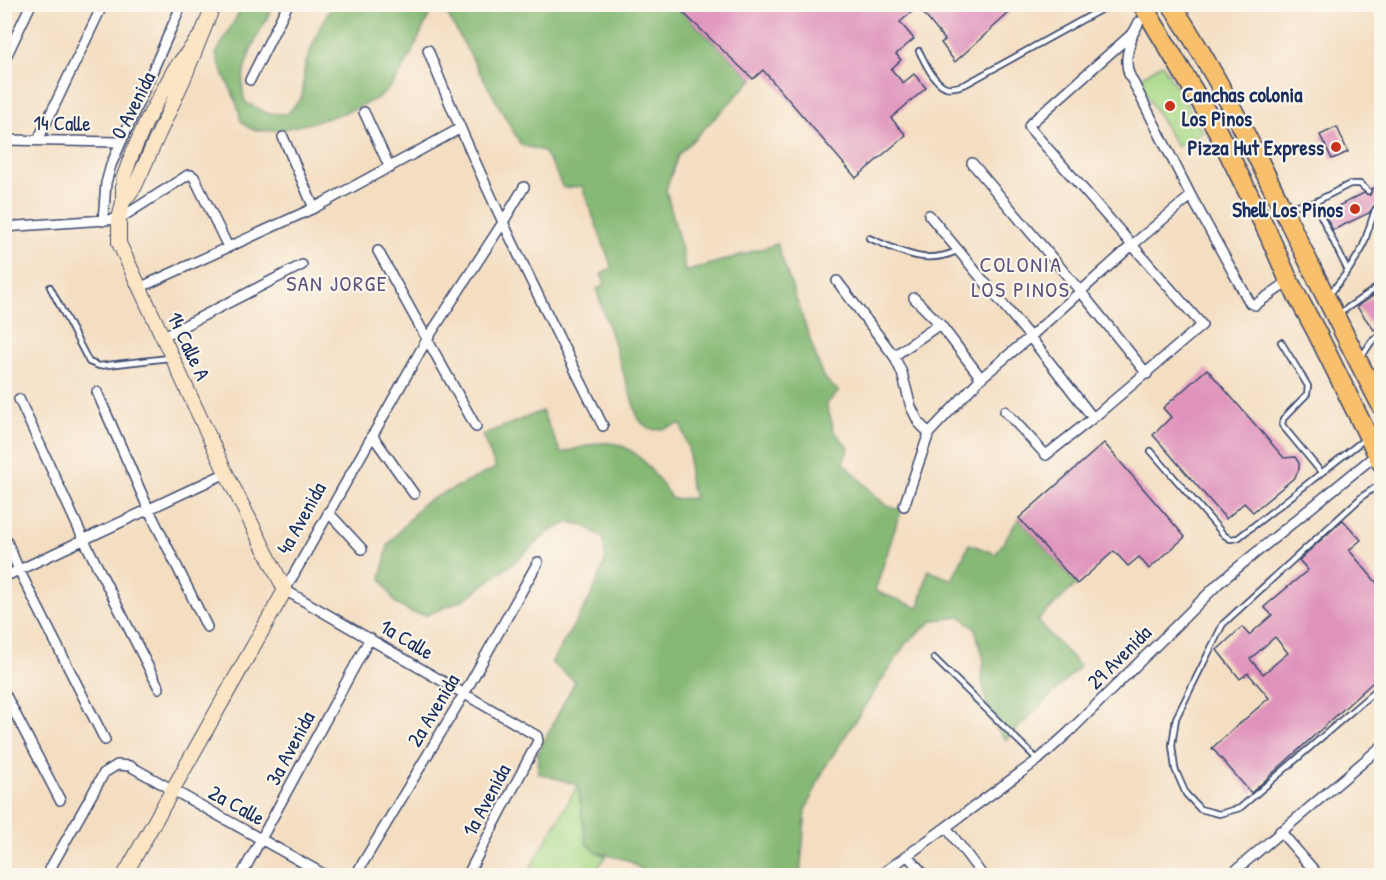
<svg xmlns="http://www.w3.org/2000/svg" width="1386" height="880" font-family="'Patrick Hand',sans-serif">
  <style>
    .green { fill: #a8d987; stroke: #628472; stroke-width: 1.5 }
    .forest { fill: #86b974; stroke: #507469; stroke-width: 1.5 }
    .building { fill: #df93bb; fill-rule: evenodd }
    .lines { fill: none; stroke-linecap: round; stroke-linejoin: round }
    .lane-casing { stroke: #3c496d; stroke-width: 8 }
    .street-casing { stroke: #3c496d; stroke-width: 12 }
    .secondary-casing { stroke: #3c496d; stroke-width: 16 }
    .highway-casing { stroke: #3c496d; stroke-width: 21 }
    .lane { stroke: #fff; stroke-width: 4.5 }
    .street { stroke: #fff; stroke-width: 9 }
    .secondary { stroke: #fce5c4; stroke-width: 14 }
    .highway { stroke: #f8bf6c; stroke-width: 18 }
    .poi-dot { fill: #c8321e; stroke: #fbf7ec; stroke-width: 2 }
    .labels { text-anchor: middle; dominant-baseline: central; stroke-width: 4.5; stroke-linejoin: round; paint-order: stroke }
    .poi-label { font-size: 21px; font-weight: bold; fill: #1b2f5e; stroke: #fbf7ec; text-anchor: end }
    .street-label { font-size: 21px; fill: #1b2f5e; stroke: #fbf7ec }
    .neighbourhood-label { font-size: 22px; letter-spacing: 1.5px; fill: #60527f; stroke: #fbf7ec }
  </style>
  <rect width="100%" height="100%" fill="#fbf7ec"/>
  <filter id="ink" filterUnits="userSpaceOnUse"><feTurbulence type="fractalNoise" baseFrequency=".0167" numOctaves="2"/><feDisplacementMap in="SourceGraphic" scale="12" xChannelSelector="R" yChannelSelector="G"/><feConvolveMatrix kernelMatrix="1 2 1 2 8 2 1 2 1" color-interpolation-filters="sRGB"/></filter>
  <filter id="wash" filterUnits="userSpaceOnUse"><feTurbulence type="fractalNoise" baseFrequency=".008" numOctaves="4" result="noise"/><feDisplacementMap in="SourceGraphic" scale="24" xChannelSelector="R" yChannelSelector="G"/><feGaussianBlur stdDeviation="1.35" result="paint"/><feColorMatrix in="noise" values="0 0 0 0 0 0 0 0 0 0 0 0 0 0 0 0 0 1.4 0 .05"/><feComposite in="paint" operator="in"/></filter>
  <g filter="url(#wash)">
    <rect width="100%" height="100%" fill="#f4dec2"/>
    <path class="green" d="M 1162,64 L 1203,132 L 1177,147 L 1137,79 Z
      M 578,785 L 583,823 L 596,852 L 606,856 L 593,875 L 526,876 Z"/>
    <path class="forest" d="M 243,5 L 274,5 C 260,31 233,74 246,103 L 267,113 L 287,114 L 302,97 L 305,65 L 321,24 L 333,5 L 435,5 C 419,31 408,72 384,93 C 367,109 274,138 252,129 C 248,128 244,123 241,121 C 238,96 222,77 216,54 Z
      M 442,5 L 674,5 L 753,79 L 678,155 L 666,190 L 683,255 L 685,272 L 777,244 L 823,377 L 839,392 L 826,404 C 828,413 833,420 833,430 L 849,448 L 843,462 L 885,505 L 901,510 L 875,591 L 919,608 L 928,570 L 952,580 L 969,544 L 996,554 L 1019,518 L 1077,584 L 1037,621 L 1080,666 L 1006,740 L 992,723 L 989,714 L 982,680 L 984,660 L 975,629 L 961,617 L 934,620 L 906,643 L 825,767 L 806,809 L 800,875 L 649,875 L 628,860 L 596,852 L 586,843 L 578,785 L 538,773 L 538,753 L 575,681 L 551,663 L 592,595 L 606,559 L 603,538 L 585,526 L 570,522 L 550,531 L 517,560 L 465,599 L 427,615 L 412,613 L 396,604 L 381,578 L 388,545 L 423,503 L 496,468 L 482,435 L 542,411 L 561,453 C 574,450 589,444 602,443 C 634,439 656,476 672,499 L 694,498 L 689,479 L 689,452 L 681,424 C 662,428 652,437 638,418 L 599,298 L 597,289 L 605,284 L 601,274 L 612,268 L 582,186 L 563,188 L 554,168 L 543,151 L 521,145 Z"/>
    <g id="blocks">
      <path class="building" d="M 674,4 L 1001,4 L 1009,13 L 955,62 L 941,43 L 945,40 L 918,7 L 900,22 L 914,39 L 896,54 L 901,60 L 891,69 L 903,83 L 914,74 L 926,88 L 891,118 L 906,135 L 856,178 L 763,70 L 753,79 Z
        M 1337,127 L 1348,152 L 1332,159 L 1320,135 Z
        M 1382,184 L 1382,208 L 1379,209 L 1374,206 L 1369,213 L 1333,230 L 1324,213 L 1364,193 L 1370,195 L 1372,189 Z
        M 1382,290 L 1382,324 L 1374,330 L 1357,307 Z
        M 1207,369 L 1284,458 L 1295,457 L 1299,463 L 1299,469 L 1295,477 L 1253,512 L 1244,503 L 1226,519 L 1153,435 L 1171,417 L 1163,408 Z
        M 1104,443 L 1185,537 L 1149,569 L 1139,557 L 1128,566 L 1114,551 L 1077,584 L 1019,518 Z
        M 1343,520 L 1361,540 L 1349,550 L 1382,589 L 1382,674 L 1251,793 L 1212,748 L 1269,698 L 1248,673 L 1240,679 L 1217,650 L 1242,627 L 1249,635 L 1272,615 L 1264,607 L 1308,570 L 1299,560 ZM 1275,637 L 1288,653 L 1263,674 L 1250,659 Z"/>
    </g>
  </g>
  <g filter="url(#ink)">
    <use href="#blocks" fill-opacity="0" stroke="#3c496d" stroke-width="1.5"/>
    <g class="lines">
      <defs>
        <path id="lane" d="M 919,51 C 925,62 933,82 946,87 C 952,89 960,86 966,84 L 1111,4
          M 1313,203 L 1350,184 L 1360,184 L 1368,191
          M 1286,207 C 1296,207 1305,200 1315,204 L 1348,271 L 1329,295
          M 869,238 C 901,251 923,266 957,251
          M 1348,271 L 1362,249 L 1375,210
          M 50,287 L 89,362 L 99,366 L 169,358
          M 1340,313 L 1382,284
          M 1281,342 L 1308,386 L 1307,394 L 1283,419 L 1282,425 L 1321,472
          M 1362,356 L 1372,341 L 1382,334
          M 1151,451 L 1224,535 L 1230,539 L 1238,538 L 1366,438
          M 1382,483 L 1364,495 L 1223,624 L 1176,718 L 1172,745 L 1175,769 L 1186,794 L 1200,809 L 1219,814 L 1240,808 L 1382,685
          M 934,658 L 1038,760"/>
        <path id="street" d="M 1133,33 C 1129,48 1124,59 1129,74 L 1191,196 L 1250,303 L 1255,305 L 1289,281
          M 428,50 C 479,179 541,302 603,426
          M 4,61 L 31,4
          M 250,80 L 288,4
          M 364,112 L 390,168
          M 283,137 L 314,208
          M 4,140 L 119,142
          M 38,140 L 103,4
          M 972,163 L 1081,292 L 1147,374
          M 929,215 L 1030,337 L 1093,418
          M 103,221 L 106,183 L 111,165 L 182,4
          M 4,227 L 119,219 L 188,175 L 191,175 L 194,177 L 228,247
          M 378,251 L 476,427
          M 837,281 L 894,356 L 902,373 L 911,407 L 919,423 L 929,433
          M 139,288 L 314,208 L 459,129
          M 914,298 L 940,324 L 981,378
          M 162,337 L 302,265
          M 894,356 L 940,324
          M 97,392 L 148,508 L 207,627
          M 19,399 L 83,538 L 159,688
          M 1005,411 L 1046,455 L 1093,418 L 1202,325 L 1029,127 L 1030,124 L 1134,32 L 1139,22
          M 372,435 L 414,494
          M 904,506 L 929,433 L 981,378 L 1030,337 L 1131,246 L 1191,196
          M 328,512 L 362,549
          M 4,535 L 19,570 L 105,740
          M 4,577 L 226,473
          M 4,692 L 60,800
          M 946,827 L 983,876
          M 1280,831 L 1319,876
          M 908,856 L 925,876
          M 46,876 L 104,773 L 117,765 L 130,766 L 327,876
          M 241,876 L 370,638
          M 355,876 L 464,694 L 538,562
          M 467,876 L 538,741 L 537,736 L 285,590 L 426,341 L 502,224 L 524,187
          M 879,876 L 1038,760 L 1068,733 L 1220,582 L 1377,454
          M 1229,876 L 1382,746"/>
        <path id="secondary" d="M 123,202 L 135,186 L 184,78 L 214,4
          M 124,876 L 285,590 L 226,473 L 119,243 L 119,219 L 123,202 L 123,179 L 132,154 L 147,120 L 174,70 L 201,35"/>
        <path id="highway" d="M 1142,4 L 1216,128 L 1268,233 L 1289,281 L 1316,331 L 1382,464
          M 1171,4 C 1218,75 1255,152 1292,228 C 1321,288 1351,348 1382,407"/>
      </defs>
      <use href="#lane" class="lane-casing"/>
      <use href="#street" class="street-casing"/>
      <use href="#secondary" class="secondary-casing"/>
      <use href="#highway" class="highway-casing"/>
      <use href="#lane" class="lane"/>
      <use href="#street" class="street"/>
      <use href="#secondary" class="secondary"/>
      <use href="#highway" class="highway"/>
    </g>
  </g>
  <g class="poi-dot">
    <circle cx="1170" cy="106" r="6"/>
    <circle cx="1336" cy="147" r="6"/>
    <circle cx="1355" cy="209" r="6"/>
  </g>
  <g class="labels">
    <g class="poi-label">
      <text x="1182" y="94" text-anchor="start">Canchas colonia<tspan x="1182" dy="24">Los Pinos</tspan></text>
      <text x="1324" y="147">Pizza Hut Express</text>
      <text x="1343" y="209">Shell Los Pinos</text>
    </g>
    <g class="street-label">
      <text transform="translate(133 105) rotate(-63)">0 Avenida</text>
      <text transform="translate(62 123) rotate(1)">14 Calle</text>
      <text transform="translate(189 346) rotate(65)">14 Calle A</text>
      <text transform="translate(301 518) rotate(-61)">4a Avenida</text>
      <text transform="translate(407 639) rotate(31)">1a Calle</text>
      <text transform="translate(1119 657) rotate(-45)">29 Avenida</text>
      <text transform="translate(433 710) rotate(-59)">2a Avenida</text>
      <text transform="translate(290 748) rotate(-62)">3a Avenida</text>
      <text transform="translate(486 800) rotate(-62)">1a Avenida</text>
      <text transform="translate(237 805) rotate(29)">2a Calle</text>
    </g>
    <g class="neighbourhood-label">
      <text x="1021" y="264">COLONIA<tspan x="1021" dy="25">LOS PINOS</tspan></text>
      <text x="337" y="283">SAN JORGE</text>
    </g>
  </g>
  <rect width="1386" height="880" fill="none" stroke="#fbf7ec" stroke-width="24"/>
</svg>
